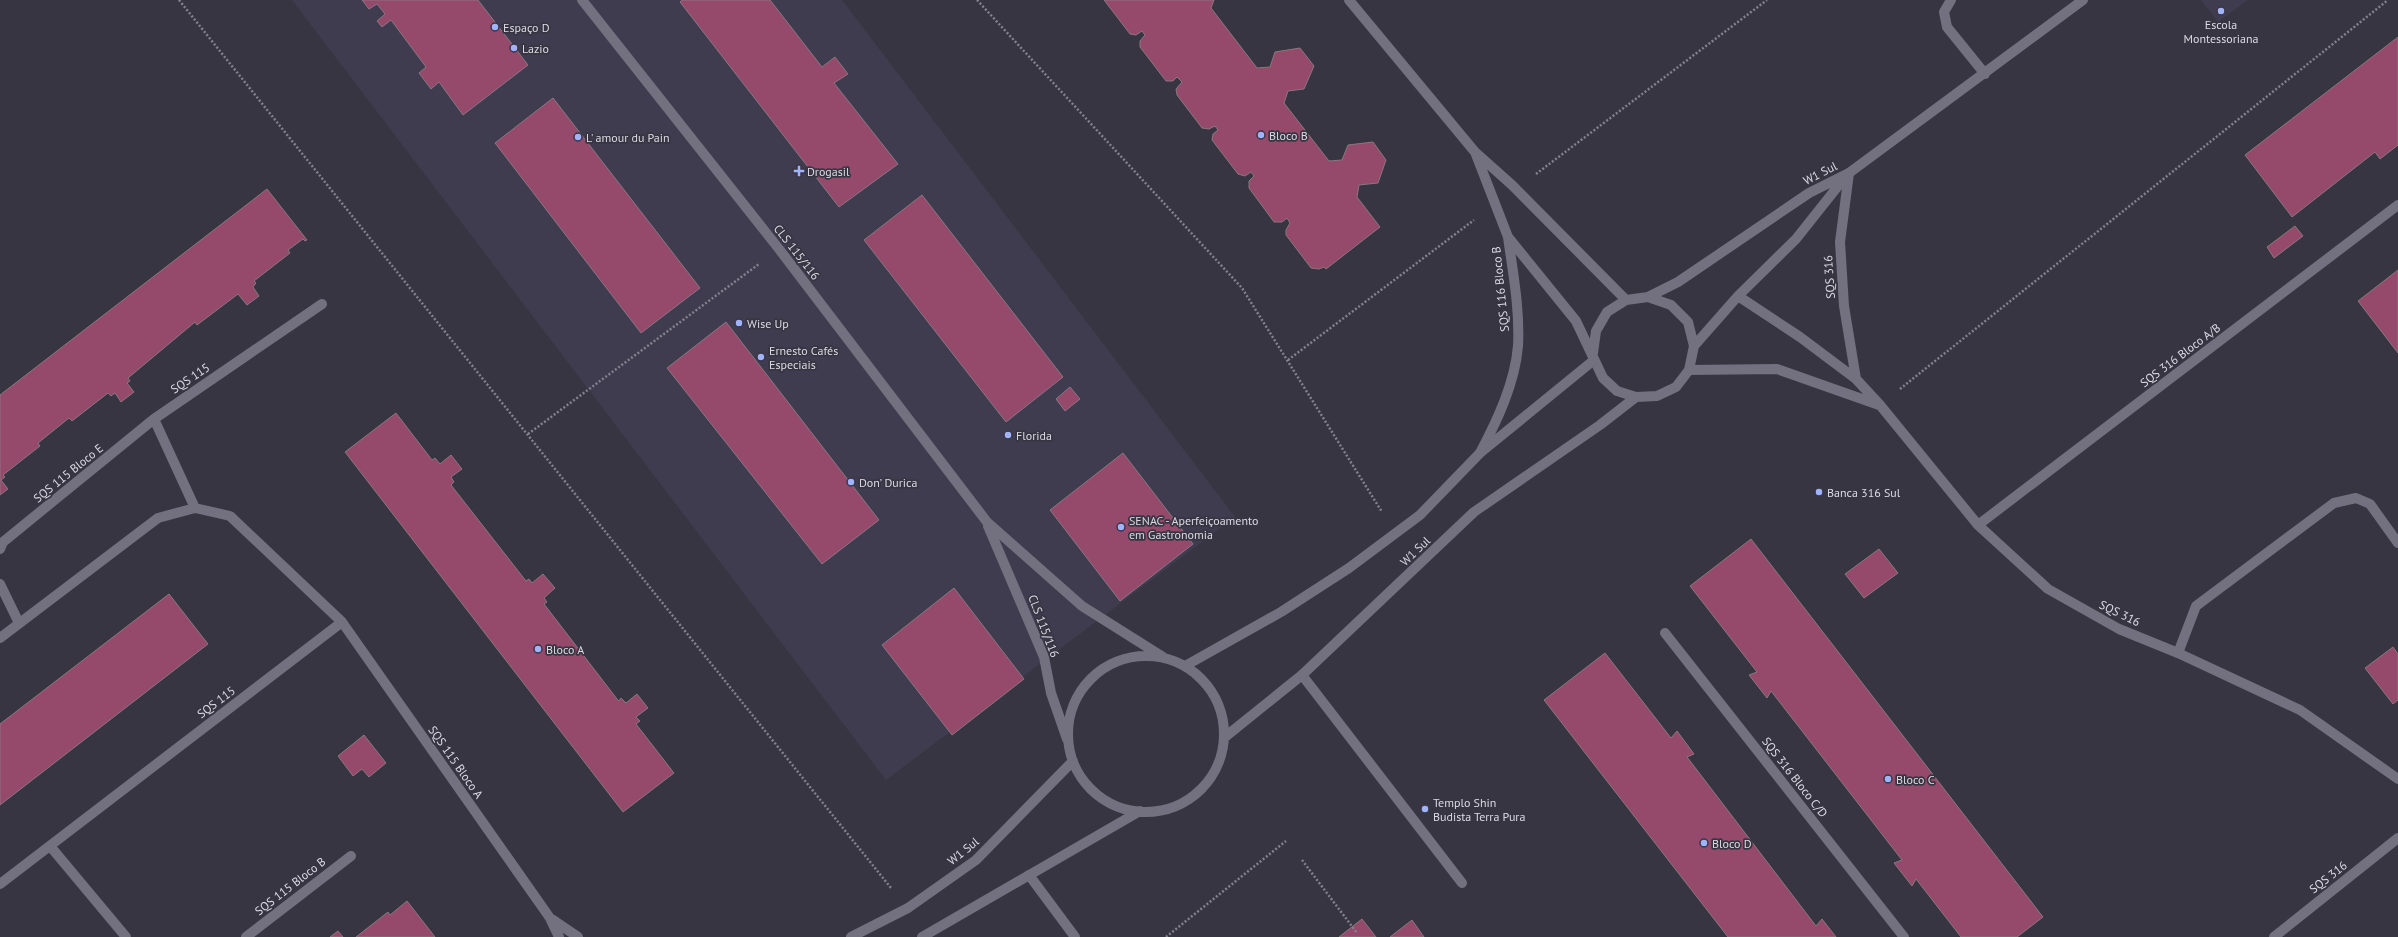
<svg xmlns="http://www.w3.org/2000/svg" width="2398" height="937" font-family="'PT Sans',sans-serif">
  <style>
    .built { fill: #403c50 }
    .building { fill: #954a6c; stroke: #89777e }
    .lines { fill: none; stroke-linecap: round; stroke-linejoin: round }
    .path { stroke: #83818d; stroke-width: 2.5; stroke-dasharray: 2 2; stroke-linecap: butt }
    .service { stroke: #73707f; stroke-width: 10 }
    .minor { stroke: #73707f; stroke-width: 10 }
    .tertiary { stroke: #73707f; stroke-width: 10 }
    .poi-dot { fill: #a1b3fd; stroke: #383543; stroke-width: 1.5 }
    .labels { text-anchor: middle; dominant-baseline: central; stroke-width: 3.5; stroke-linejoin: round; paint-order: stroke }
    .poi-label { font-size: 12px; fill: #dbdae3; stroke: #383543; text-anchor: start }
    .street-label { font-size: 12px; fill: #dbdae3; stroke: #383543 }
  </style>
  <rect width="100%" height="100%" fill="#383543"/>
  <path class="built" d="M 292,0 L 842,0 L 1235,517 L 886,780 Z
    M 2201,0 L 2248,0 L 2218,22 Z"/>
  <path class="building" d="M 362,0 L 478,0 L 528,65 L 463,115 L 439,82 L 431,89 L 419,73 L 426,67 L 391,20 L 382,27 L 377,21 L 385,14 L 377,4 L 369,9 Z
    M 682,0 L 770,0 L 822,67 L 835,57 L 848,74 L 834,83 L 898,164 L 839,207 L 680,2 Z
    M 1104,0 L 1214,0 L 1211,8 L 1257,68 L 1270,67 L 1275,52 L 1300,48 L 1314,66 L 1304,89 L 1288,91 L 1284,103 L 1329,161 L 1342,160 L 1348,145 L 1373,142 L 1386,160 L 1378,183 L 1359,185 L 1357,197 L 1380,227 L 1326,269 L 1324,267 L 1319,269 L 1311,268 L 1286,235 L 1286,230 L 1290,223 L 1287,218 L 1282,222 L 1274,222 L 1249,188 L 1249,181 L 1254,176 L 1251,172 L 1245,176 L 1238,174 L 1212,140 L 1213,134 L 1218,130 L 1215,126 L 1209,129 L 1202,128 L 1177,95 L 1176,89 L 1182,82 L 1177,77 L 1173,81 L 1166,81 L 1140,47 L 1140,41 L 1145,35 L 1142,31 L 1136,35 L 1130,34 Z
    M 2398,37 L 2398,145 L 2380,159 L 2375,152 L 2292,217 L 2245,155 Z
    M 553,98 L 700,288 L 641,333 L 495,143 Z
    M 267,189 L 307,240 L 305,241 L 303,239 L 288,250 L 290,253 L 254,281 L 256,283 L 253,287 L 259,296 L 247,305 L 238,294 L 197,325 L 195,322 L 128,378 L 130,381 L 127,383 L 134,392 L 121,402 L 115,393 L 111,396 L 108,393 L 72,421 L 69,418 L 38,443 L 40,446 L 3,475 L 5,477 L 1,480 L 8,489 L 0,495 L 0,395 Z
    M 922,195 L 1063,377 L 1006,422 L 864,240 Z
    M 2295,226 L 2303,236 L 2274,258 L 2267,247 Z
    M 2398,270 L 2398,353 L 2358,301 Z
    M 726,322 L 879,520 L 822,564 L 667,368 Z
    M 1070,387 L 1080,399 L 1065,411 L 1056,399 Z
    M 396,413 L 432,460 L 435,458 L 440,464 L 451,455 L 462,469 L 451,477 L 454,482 L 451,485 L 526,581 L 529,579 L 532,583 L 543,574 L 555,588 L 544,598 L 547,602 L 544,604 L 617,699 L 619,701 L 621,698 L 626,703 L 637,694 L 648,708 L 636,717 L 640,721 L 636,724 L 674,773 L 623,812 L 345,452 Z
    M 1123,453 L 1193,544 L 1120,601 L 1050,510 Z
    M 1751,539 L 2043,917 L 2017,937 L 1961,937 L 1916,879 L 1912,886 L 1894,863 L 1902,860 L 1771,691 L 1767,698 L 1749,675 L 1757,672 L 1690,586 Z
    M 1879,549 L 1898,573 L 1864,598 L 1845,574 Z
    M 954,588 L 1024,679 L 952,735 L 882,645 Z
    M 169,594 L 208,644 L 0,805 L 0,724 Z
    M 2393,647 L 2398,654 L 2398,700 L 2393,704 L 2365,668 Z
    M 1605,653 L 1671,738 L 1677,731 L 1694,754 L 1687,757 L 1816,926 L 1822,919 L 1836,937 L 1728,937 L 1544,700 Z
    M 364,735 L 386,763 L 369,777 L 362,769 L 353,776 L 338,756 Z
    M 407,901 L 435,937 L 356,937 L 388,912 L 390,915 Z
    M 1362,919 L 1376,937 L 1339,937 Z
    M 1412,920 L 1424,937 L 1390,937 Z
    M 338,931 L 343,937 L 330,937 Z"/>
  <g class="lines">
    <path class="path" d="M 179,0 L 891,888
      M 977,0 L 1242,288 L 1382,512
      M 1536,174 L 1767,0
      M 1288,360 L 1474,220
      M 1900,389 L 2388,0
      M 528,434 L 759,264
      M 1302,860 L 1357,933
      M 1166,937 L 1286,841"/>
    <path class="service" d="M 1951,0 L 1944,12 L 1947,27 L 1985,74
      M 1849,173 L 2083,0
      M 2178,653 L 2196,606 L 2334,503 L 2356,498 L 2370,504 L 2398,543
      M 1302,675 L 1462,883
      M 1029,875 L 1075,937"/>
    <path class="minor" d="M 1349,0 L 1475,152 L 1512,185 L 1626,300
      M 1475,152 L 1508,237 L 1576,321 L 1603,378 L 1617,391 L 1636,397 L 1657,396 L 1676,387 L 1689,370 L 1694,346 L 1688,322 L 1671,305 L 1648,297 L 1626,300 L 1607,312 L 1596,331 L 1593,353
      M 1849,173 L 1840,242 L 1844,306 L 1856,379
      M 1738,296 L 1800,337 L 1856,379 L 1880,405 L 1978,525 L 2048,589 L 2119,629 L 2178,653 L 2300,710 L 2398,779
      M 1648,297 L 1678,282 L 1809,193 L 1849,173
      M 1694,346 L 1738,296 L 1796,239 L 1846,176
      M 1689,370 L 1777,369 L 1879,405
      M 154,419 L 195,508 L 230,516 L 342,622 L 550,918 L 559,937
      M 1480,453 C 1497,421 1515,383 1518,346 C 1520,310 1513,273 1508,237
      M 1978,525 L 2398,205
      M 0,549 L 3,542 L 154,419 L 322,304
      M 0,584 L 19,623
      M 1665,633 L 1904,937
      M 0,638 L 158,518 L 195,508
      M 50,846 L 126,937
      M 0,884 L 342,622
      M 550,918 L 578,937
      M 246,937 L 351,856
      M 2274,937 L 2398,838"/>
    <path class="tertiary" d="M 582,0 L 779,249 L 987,522 L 1082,606 L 1163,657
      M 988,526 L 1044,657 L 1051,693 L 1067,739
      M1068 734a78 78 0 1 1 156 0a78 78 0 1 1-156 0Z
      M 1185,666 L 1281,612 L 1349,568 L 1420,515 L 1480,453 L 1594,360
      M 1225,737 L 1302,675 L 1474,512 L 1600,425 L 1636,397
      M 851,937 L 908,908 L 976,860 L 1073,761
      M 922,937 L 1140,811"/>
  </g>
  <g class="poi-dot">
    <circle cx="2221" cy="11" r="4"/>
    <circle cx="495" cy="27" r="4"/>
    <circle cx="514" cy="48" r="4"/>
    <circle cx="1261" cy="135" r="4"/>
    <circle cx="578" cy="137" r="4"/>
    <path d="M797 165h4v4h4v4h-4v4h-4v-4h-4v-4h4z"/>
    <circle cx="739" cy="323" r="4"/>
    <circle cx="761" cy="357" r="4"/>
    <circle cx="1008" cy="435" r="4"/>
    <circle cx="851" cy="482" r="4"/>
    <circle cx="1819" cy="492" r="4"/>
    <circle cx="1121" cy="527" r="4"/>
    <circle cx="538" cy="649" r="4"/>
    <circle cx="1888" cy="779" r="4"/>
    <circle cx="1425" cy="809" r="4"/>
    <circle cx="1704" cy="843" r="4"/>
  </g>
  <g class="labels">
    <g class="poi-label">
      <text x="2221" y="24" text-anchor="middle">Escola<tspan x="2221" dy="14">Montessoriana</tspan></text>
      <text x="503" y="27">Espaço D</text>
      <text x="522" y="48">Lazio</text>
      <text x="1269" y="135">Bloco B</text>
      <text x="586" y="137">L' amour du Pain</text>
      <text x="807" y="171">Drogasil</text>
      <text x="747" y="323">Wise Up</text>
      <text x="769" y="350">Ernesto Cafés<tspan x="769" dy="14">Especiais</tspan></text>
      <text x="1016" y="435">Florida</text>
      <text x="859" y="482">Don’ Durica</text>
      <text x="1827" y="492">Banca 316 Sul</text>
      <text x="1129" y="520">SENAC - Aperfeiçoamento<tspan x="1129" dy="14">em Gastronomia</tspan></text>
      <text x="546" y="649">Bloco A</text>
      <text x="1896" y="779">Bloco C</text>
      <text x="1433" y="802">Templo Shin<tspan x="1433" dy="14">Budista Terra Pura</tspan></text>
      <text x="1712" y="843">Bloco D</text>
    </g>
    <g class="street-label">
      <text transform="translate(1820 173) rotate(-27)">W1 Sul</text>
      <text transform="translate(797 252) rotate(52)">CLS 115/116</text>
      <text transform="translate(1829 277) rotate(-94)">SQS 316</text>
      <text transform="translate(1500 289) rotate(-96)">SQS 116 Bloco B</text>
      <text transform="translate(2180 355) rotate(-37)">SQS 316 Bloco A/B</text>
      <text transform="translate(190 378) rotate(-34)">SQS 115</text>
      <text transform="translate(68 473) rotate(-39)">SQS 115 Bloco E</text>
      <text transform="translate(1415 551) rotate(-44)">W1 Sul</text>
      <text transform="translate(2120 613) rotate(26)">SQS 316</text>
      <text transform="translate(1044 626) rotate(69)">CLS 115/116</text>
      <text transform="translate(216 702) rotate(-37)">SQS 115</text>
      <text transform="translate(456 762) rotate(55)">SQS 115 Bloco A</text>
      <text transform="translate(1795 777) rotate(52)">SQS 316 Bloco C/D</text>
      <text transform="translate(963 851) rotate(-39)">W1 Sul</text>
      <text transform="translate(2328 877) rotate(-38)">SQS 316</text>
      <text transform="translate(290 886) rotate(-38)">SQS 115 Bloco B</text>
    </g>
  </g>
</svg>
